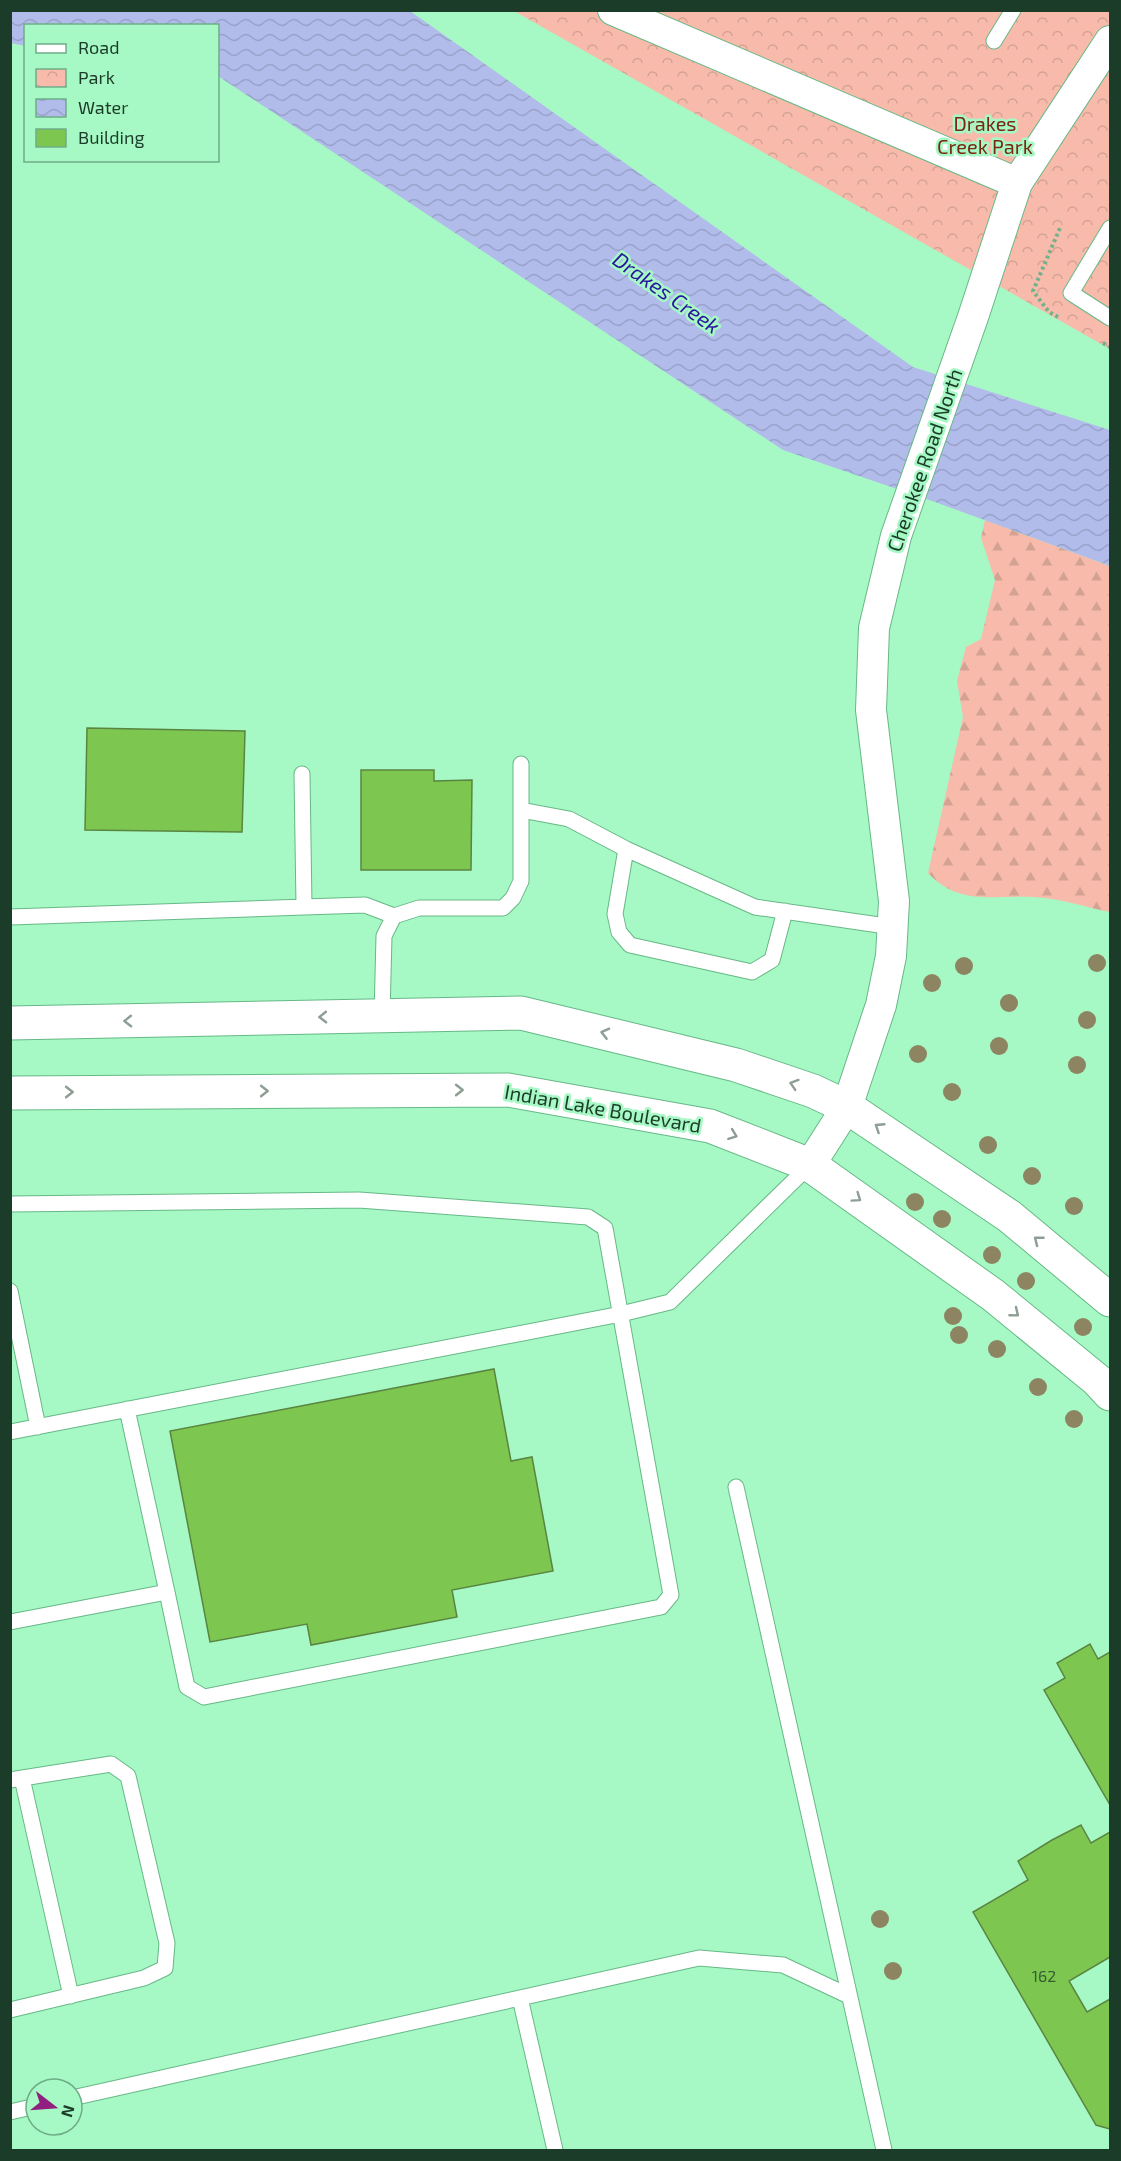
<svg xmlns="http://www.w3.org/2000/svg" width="1121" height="2161" font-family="'Exo 2',sans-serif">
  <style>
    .forest { fill: url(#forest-firs) }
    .park { fill: url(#park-crowns) }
    .water { fill: url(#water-waves) }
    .building { fill: #7dc751; stroke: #598541; stroke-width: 1.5 }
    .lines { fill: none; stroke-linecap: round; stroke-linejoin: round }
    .service-casing { stroke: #67b887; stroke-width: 17 }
    .minor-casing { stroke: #67b887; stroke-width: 32 }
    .secondary-casing { stroke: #67b887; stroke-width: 35 }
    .path { stroke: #72b28a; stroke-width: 4; stroke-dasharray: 3 3; stroke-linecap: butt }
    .service { stroke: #fff; stroke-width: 15 }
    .minor { stroke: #fff; stroke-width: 30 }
    .secondary { stroke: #fff; stroke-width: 33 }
    .tree { fill: #8d8562 }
    .oneway { stroke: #8d9e94 }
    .labels { text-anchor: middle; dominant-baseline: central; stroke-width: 5; stroke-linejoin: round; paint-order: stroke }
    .number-label { font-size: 16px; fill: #345f32 }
    .park-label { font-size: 20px; fill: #792711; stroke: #a6f8c4 }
    .street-label { font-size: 20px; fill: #1b3c28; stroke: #a6f8c4 }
    .water-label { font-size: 21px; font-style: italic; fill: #2a159e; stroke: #a6f8c4 }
  </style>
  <defs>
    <pattern id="forest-firs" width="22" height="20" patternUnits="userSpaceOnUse" patternTransform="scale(1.5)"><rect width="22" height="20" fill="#f8bbab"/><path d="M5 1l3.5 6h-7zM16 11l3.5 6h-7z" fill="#d4a293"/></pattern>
    <pattern id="park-crowns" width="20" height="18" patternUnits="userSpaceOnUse" patternTransform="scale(1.5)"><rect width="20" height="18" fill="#f8bbab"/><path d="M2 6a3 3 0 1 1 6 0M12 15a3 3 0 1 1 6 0" fill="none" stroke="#d4a293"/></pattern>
    <pattern id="water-waves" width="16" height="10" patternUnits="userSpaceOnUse" patternTransform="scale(1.5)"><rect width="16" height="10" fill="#b2bceb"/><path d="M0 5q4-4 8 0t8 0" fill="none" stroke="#98a2ca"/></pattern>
  </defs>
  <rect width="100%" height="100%" fill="#a6f8c4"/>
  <path class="forest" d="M 985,520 L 1110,566 L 1110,912 C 1085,907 1058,898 1033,897 C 993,895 959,906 928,873 L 963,717 L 957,681 L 966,647 L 981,639 L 995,580 L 981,538 Z"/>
  <path class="park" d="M 514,11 L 1110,11 L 1110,349 Z"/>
  <path class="water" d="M 10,11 L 410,11 L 913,367 L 1110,430 L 1110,566 L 935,502 L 783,450 L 218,76 L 218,26 L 26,26 L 25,46 L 11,43 Z"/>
  <path class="building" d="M 87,728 L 245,731 L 242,832 L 85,830 Z
    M 361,770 L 434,770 L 434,781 L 472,780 L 471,870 L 361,870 Z
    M 494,1369 L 511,1461 L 532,1457 L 553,1571 L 452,1590 L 457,1617 L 311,1645 L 307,1624 L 210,1642 L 170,1431 Z
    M 1090,1644 L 1098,1659 L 1110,1652 L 1110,1805 L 1044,1690 L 1065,1678 L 1057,1663 Z
    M 1081,1825 L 1091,1843 L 1110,1832 L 1110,1957 L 1069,1981 L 1087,2012 L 1110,1999 L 1110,2129 L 1096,2125 L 973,1912 L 1028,1880 L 1018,1861 L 1052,1840 Z"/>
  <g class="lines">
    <defs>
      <path id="service" d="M 994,41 L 1013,10
        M 1110,228 L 1071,293 L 1110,318
        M 521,810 L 569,819 L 626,849 L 755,907 L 893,927
        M 626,849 L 615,914 L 619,932 L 630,945 L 752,972 L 772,960 L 785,911
        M 304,907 L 365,905 L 394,916
        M 10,917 L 304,907 L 302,774
        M 382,1016 L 384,936 L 394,916 L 419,908 L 503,908 L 513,898 L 521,881 L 521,764
        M 10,1204 L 359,1200 L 588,1217 L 605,1228 L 671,1595 L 661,1607 L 204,1697 L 187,1687 L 167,1592
        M 10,1291 L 38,1427
        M 10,1432 L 621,1314 L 670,1302 L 810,1165
        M 736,1487 L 884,2150
        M 10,1622 L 167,1592 L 127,1409
        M 22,1778 L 71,1996
        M 10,1780 L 111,1764 L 128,1776 L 167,1943 L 165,1968 L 144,1978 L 10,2010
        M 520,1998 L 555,2150
        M 72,2098 L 699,1958 L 783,1965 L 849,1996
        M 10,2112 L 36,2106"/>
      <path id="minor" d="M 613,10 L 1017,183
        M 810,1165 L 847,1107 L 881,1005 L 891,956 L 894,901 L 871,710 L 874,628 L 896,536 L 973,317 L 1017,183 L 1110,41"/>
      <path id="secondary" d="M 10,1023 L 521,1013 L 736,1065 L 813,1091 L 847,1107 L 1009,1216 L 1110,1300
        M 10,1093 L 508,1090 L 710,1126 L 810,1165 L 993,1295 L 1097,1380 L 1110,1394"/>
    </defs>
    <use href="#service" class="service-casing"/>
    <use href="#minor" class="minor-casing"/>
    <use href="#secondary" class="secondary-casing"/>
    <path class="path" d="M 1058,317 L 1049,312 L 1033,291 L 1060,228
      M 1103,343 L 1110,347"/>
    <use href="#service" class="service"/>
    <use href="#minor" class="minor"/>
    <use href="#secondary" class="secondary"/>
  </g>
  <g class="tree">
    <circle cx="1097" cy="963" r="9"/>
    <circle cx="964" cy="966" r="9"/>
    <circle cx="932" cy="983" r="9"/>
    <circle cx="1009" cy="1003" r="9"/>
    <circle cx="1087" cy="1020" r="9"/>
    <circle cx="999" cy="1046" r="9"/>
    <circle cx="918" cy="1054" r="9"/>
    <circle cx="1077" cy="1065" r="9"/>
    <circle cx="952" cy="1092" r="9"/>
    <circle cx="988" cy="1145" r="9"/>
    <circle cx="1032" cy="1176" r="9"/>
    <circle cx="915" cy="1202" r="9"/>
    <circle cx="1074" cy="1206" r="9"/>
    <circle cx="942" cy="1219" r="9"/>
    <circle cx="992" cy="1255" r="9"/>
    <circle cx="1026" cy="1281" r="9"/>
    <circle cx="953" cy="1316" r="9"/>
    <circle cx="1083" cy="1327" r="9"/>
    <circle cx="959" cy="1335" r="9"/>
    <circle cx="997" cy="1349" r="9"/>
    <circle cx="1038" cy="1387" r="9"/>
    <circle cx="1074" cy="1419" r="9"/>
    <circle cx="880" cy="1919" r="9"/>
    <circle cx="893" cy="1971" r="9"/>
  </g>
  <defs><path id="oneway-chevron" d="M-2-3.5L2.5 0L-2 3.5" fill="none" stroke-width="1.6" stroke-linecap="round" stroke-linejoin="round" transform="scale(1.5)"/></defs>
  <g class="oneway">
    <use href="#oneway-chevron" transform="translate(323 1017) rotate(179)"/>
    <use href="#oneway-chevron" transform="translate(128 1021) rotate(179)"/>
    <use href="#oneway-chevron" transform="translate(605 1033) rotate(-166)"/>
    <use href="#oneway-chevron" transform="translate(794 1084) rotate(-162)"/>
    <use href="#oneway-chevron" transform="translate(459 1090)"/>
    <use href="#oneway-chevron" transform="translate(264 1091)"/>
    <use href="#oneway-chevron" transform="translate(69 1092)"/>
    <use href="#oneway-chevron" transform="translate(879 1127) rotate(-147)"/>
    <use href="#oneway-chevron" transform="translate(733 1135) rotate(21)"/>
    <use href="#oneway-chevron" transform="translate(857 1198) rotate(35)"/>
    <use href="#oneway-chevron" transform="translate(1038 1240) rotate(-141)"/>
    <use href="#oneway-chevron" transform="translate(1015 1313) rotate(39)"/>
  </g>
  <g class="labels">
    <g class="number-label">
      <text x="1044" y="1975">162</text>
    </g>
    <g class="park-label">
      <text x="985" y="123">Drakes<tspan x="985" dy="23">Creek Park</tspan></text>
    </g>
    <g class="street-label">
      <text transform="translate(924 460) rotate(-71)">Cherokee Road North</text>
      <text transform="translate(603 1108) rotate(10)">Indian Lake Boulevard</text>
    </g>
    <g class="water-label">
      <text transform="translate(667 292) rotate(35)">Drakes Creek</text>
    </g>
  </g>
  <rect width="1121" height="2161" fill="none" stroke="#1b3c28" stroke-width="24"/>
  <rect x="24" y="24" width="195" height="138" fill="#a6f8c4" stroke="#6ead86" stroke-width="1.5"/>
  <rect x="36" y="44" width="30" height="9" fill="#ffffff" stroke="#6ead86" stroke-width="1.5"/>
  <text x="78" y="54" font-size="18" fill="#1b3c28">Road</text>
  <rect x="36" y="69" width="30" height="18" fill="url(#park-crowns)" stroke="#6ead86" stroke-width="1.5"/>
  <text x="78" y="84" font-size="18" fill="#1b3c28">Park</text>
  <rect x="36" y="99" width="30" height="18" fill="url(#water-waves)" stroke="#6ead86" stroke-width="1.5"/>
  <text x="78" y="114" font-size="18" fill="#1b3c28">Water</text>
  <rect x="36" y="129" width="30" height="18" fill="#7dc751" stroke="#6ead86" stroke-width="1.5"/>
  <text x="78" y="144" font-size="18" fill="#1b3c28">Building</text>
  <g transform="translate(54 2107) rotate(107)"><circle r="28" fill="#a6f8c4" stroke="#6ead86" stroke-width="1.5"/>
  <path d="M0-4.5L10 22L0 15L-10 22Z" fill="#911f7f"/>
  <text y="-9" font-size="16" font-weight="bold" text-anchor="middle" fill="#1b3c28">N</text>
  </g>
</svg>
